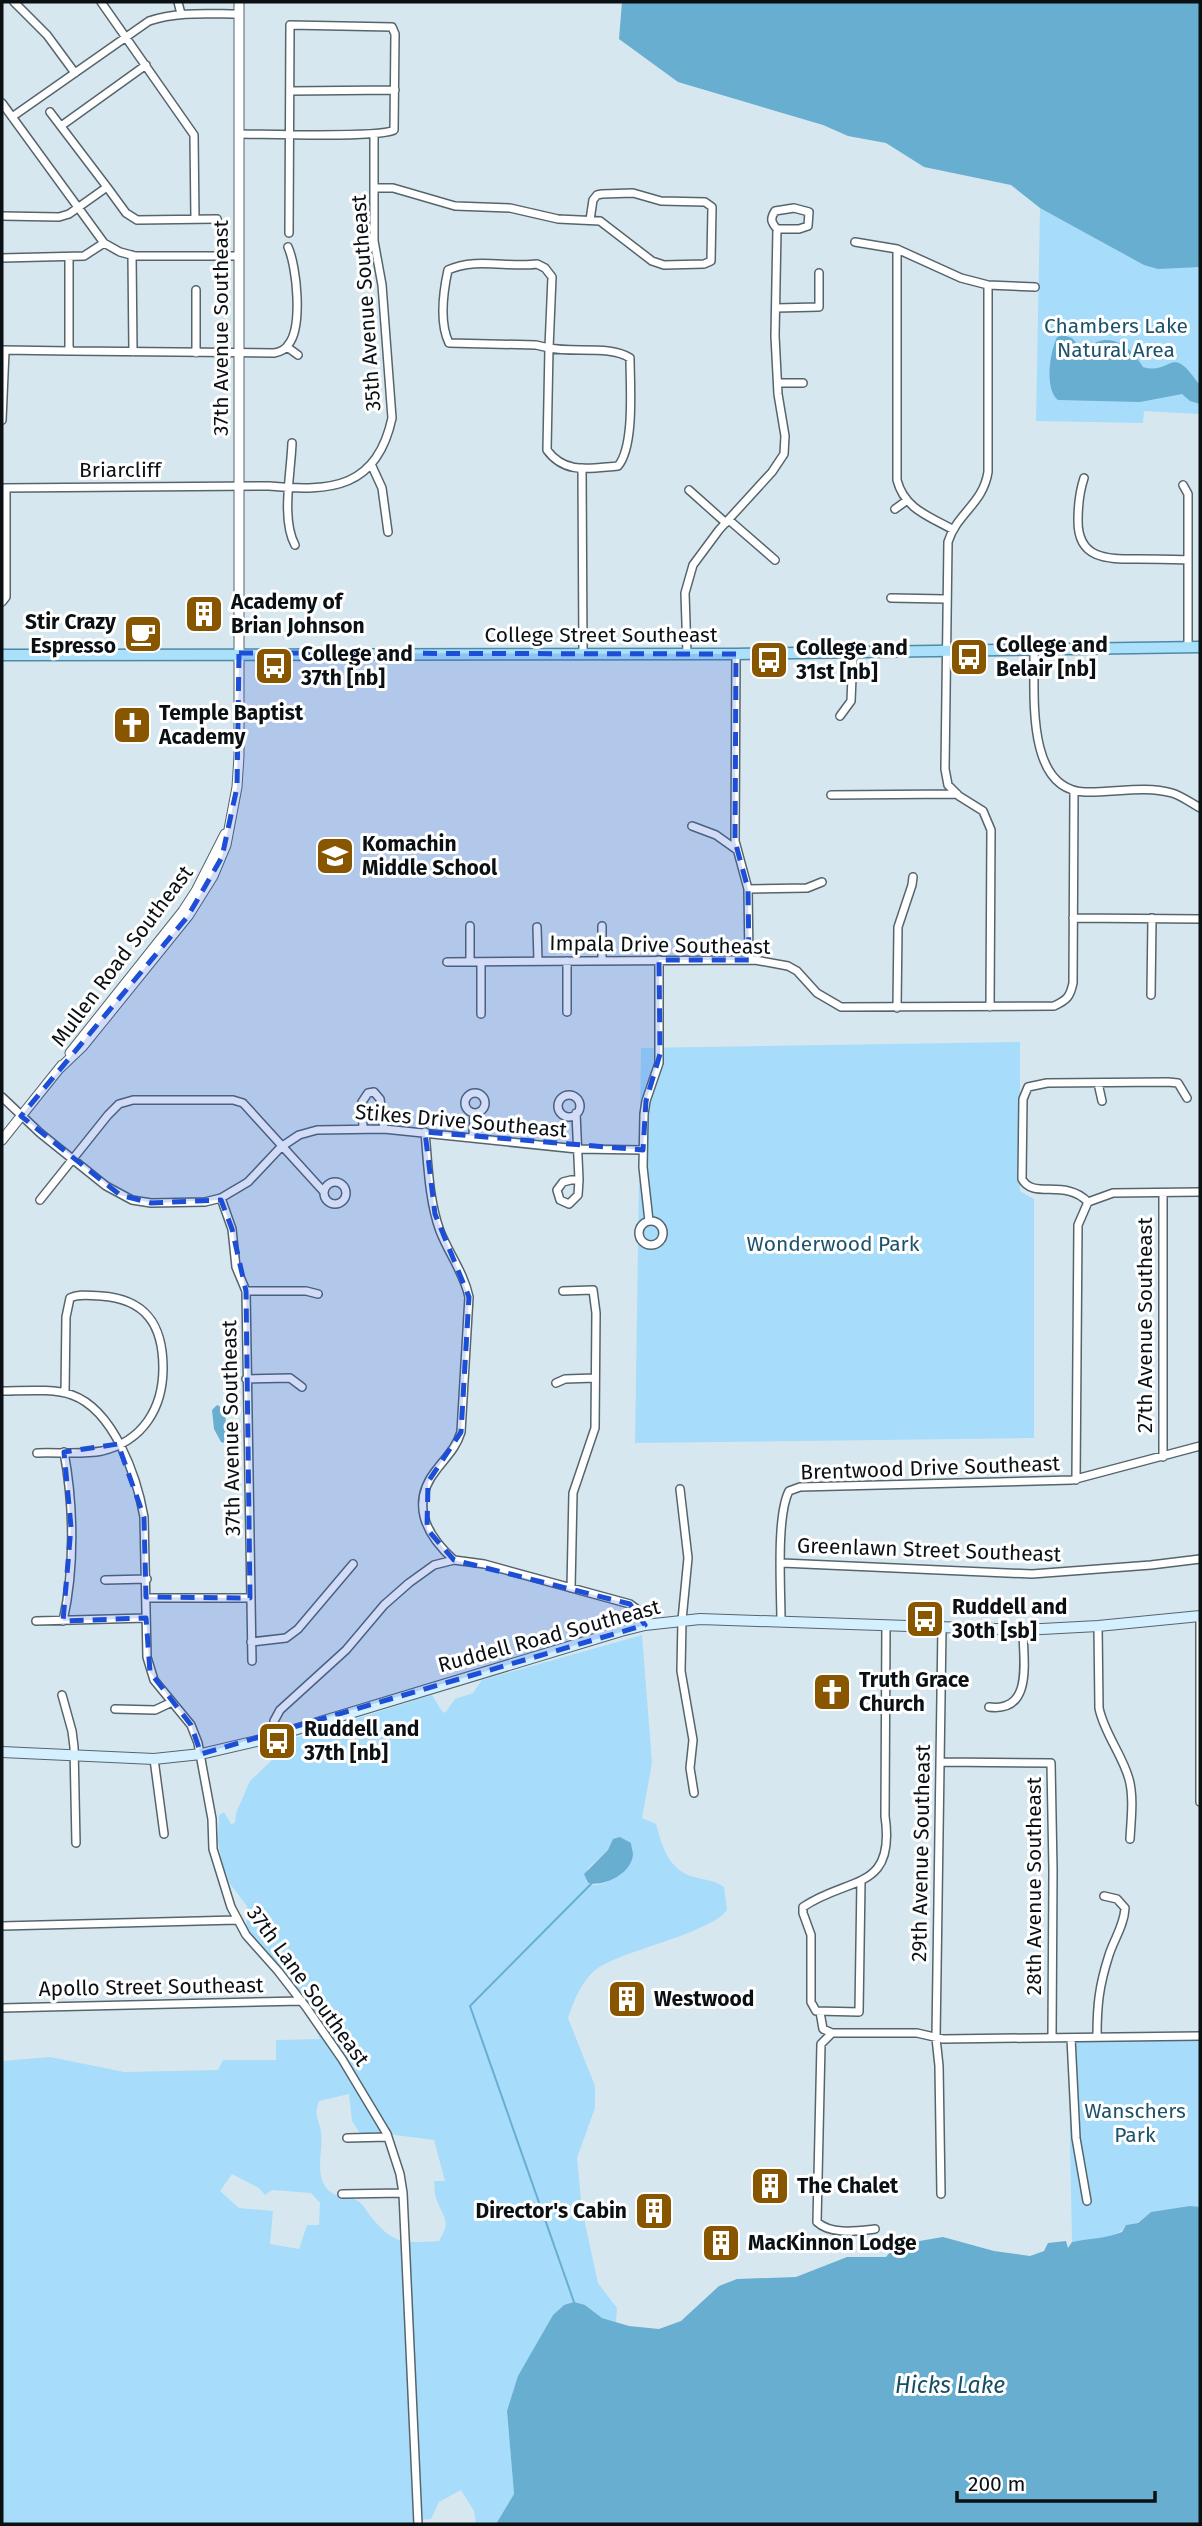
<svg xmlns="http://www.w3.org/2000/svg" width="1202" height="2526" font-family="'Fira Sans',sans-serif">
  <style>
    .green { fill: #a7ddfa; fill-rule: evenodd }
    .water { fill: #68aed0 }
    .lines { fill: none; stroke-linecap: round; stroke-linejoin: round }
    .stream { stroke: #68aed0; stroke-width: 2 }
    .minor-casing { stroke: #56656c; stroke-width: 10 }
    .tertiary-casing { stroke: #56656c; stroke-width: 11 }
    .secondary-casing { stroke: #56656c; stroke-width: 12 }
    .primary-casing { stroke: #4d8aa7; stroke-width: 13 }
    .minor { stroke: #fff; stroke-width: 7 }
    .tertiary { stroke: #fff; stroke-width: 9 }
    .secondary { stroke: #d4effd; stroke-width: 10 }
    .primary { stroke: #aae0fa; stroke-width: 10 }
    .marked { fill: #1d4ed8; fill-opacity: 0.2; stroke: #1d4ed8; stroke-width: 5; stroke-dasharray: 14 9; stroke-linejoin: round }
    .labels { text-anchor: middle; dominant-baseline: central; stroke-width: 6; stroke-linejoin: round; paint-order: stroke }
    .street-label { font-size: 21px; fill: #0a1013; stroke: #fff }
    .park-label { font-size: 21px; fill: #1c536c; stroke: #fff }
    .poi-label { font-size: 21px; font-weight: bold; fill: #0a1013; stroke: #fff; text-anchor: start }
    .water-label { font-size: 23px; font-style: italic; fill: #154e66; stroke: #fff }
  </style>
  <rect width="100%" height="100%" fill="#d7e7f0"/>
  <path class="green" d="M 1040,208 L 1083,230 L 1200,267 L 1200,414 L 1144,411 L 1143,423 L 1036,421 Z
    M 1020,1042 L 1020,1191 L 1034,1199 L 1034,1438 L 635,1443 L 641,1048 Z
    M 642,1635 L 652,1763 L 642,1818 L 656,1824 C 663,1849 669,1872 698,1878 C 707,1880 716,1881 724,1887 L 727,1910 C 719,1920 706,1925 695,1930 C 670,1942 611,1956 594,1971 C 580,1984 574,2001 568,2018 L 595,2086 L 595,2108 L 577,2158 L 582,2210 L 598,2283 L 617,2308 L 616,2322 L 602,2318 L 585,2305 L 564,2305 L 553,2315 L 536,2346 L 507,2411 L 514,2494 L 496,2524 L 476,2524 L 474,2511 L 461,2490 L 439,2502 L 431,2519 L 418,2520 L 418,2524 L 2,2524 L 2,2061 L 50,2057 L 124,2072 L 218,2070 L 223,2060 L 276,2060 L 276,2040 L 320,2039 L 306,2007 L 246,1935 L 247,1906 L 230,1884 L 223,1866 L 218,1842 L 219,1815 L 224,1812 L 231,1824 L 235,1823 L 236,1813 L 250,1781 L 272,1760 L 272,1745 L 432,1695 L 441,1710 L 445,1713 L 455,1699 L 473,1693 L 482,1680 ZM 608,1850 L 617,1876 C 608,1882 597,1889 586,1882 L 588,1868 ZM 349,2094 L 352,2121 L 361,2135 L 387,2134 L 434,2140 L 445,2181 L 434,2181 C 435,2186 434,2193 436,2198 C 443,2218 452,2220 439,2241 C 406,2243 394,2245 372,2218 C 368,2213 363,2204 358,2201 C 351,2196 339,2198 332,2193 C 312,2180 324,2149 321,2132 C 319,2117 313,2118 319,2101 ZM 232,2174 L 259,2188 L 265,2195 L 272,2190 L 311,2193 L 320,2203 L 319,2225 L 307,2225 L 299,2249 L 270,2244 L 273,2211 L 239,2208 L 220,2191 Z
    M 1068,2041 L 1200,2041 L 1200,2207 L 1151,2212 L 1137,2223 L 1126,2225 C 1115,2243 1090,2237 1072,2242 Z"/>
  <path class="water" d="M 622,2 L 1200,2 L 1200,267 L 1158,269 L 1144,265 L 1040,208 L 1011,185 L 924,167 L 886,143 L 848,136 L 823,125 L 678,82 L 619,39 Z
    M 1063,335 L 1072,338 L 1083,351 C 1088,349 1091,344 1097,342 C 1117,334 1134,352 1143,367 C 1172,376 1170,342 1198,383 L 1200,383 L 1200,404 L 1190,401 L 1182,394 L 1140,402 L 1058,400 C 1044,389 1050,352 1057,337 Z
    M 217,1405 L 225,1409 L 226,1426 L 233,1433 L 232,1442 L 229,1444 L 221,1442 L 214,1429 L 212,1410 Z
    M 620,1837 L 631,1843 C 631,1847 633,1851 633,1855 C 631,1874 604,1887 588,1883 L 584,1874 L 608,1850 L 613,1839 Z
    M 1190,2206 L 1200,2207 L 1200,2524 L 496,2524 L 514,2494 L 507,2411 L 518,2376 L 553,2315 L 564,2305 L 574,2302 L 585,2305 L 602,2318 L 629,2326 L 659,2329 L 681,2321 L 719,2286 L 737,2279 L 796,2277 L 847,2257 L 886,2257 L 896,2245 L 943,2237 L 994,2251 L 1030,2256 L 1044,2251 L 1048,2243 L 1066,2241 L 1068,2248 L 1072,2242 C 1089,2238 1105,2239 1122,2232 L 1126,2225 L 1138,2223 L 1151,2212 Z"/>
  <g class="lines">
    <path class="stream" d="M 574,2302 L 470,2006 L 592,1883"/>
    <defs>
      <path id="minor" d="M 14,2 L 47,35 L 75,73
        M 101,2 L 194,135 L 195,219
        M 178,2 L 181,14
        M 290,91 L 395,90
        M 2,103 L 104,243
        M 50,112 L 107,187
        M 12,117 L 149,21 C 178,11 209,14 239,14
        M 61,126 L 146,65
        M 239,134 C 263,134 381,138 394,130 L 395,34 L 392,27 L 290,25 L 289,233
        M 374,188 L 393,188 L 455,206 L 510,208 L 558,219 L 600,221 L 652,261 L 664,265 L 704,264 L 711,261 L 712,207 L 705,202 L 661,201 L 633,193 L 602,194 L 597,195 L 593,200 L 590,220
        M 794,208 L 809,212 L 808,226 L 799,229 L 777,229 C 771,222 770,219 775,211 Z
        M 2,216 L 59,217 L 69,214 L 107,187 L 126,213 L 137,220 L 217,219
        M 855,242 L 897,249 L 961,278 L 988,285 L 1035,287
        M 897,249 L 897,480 C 904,508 928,516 952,529
        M 132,255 L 133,352
        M 69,257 L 69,347 L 71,351 L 274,353 C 280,352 285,350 288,345 C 303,328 297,267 288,247
        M 2,258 L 84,256 L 104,243 L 120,252 L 135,256 L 238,256
        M 537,264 L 545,268 L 552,277 L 549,348 L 536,345 L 449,343 C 439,322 443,293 448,270 C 475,257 509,268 537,264 Z
        M 988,285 L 988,472 C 983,504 957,513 948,542 L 945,769 L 948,785 L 959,796 L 983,811 L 991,830 L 990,1007
        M 196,290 L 196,353
        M 776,308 L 819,307 L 819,273
        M 287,347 L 298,355
        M 549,348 C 573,353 611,345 630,358 C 630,384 635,446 618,466 C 591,468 565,475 547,450 Z
        M 2,350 L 71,351
        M 778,383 L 803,383
        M 2,420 L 5,351
        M 292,443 C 291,473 281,519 295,545
        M 371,464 L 382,488 L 388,532
        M 582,468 L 583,654
        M 1084,478 C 1079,493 1078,505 1078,521 C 1078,560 1108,559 1138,559 C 1155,559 1171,559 1188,560
        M 1183,485 L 1188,494 L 1188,647
        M 2,488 L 269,486 C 332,492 377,488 392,418 L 382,285 L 374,241 L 374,134
        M 689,490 L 726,523
        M 895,509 L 906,501
        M 729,520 L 775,560
        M 891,598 L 945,599
        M 2,602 L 6,597 L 6,488
        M 1034,651 C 1035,692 1025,790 1085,792 C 1113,793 1145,785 1172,793 C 1182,796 1191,803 1200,808
        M 687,654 L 685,593 L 693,565 L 719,530 L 772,472 L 784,454 L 785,436 L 778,394 L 775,336 L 777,229
        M 736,654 L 735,841 L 748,889 L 749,960
        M 840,716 L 851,701 L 853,653
        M 831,795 L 957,794
        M 692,826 L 716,835 L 737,850
        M 748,889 L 807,888 L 822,882
        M 1073,918 L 1200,919
        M 470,926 L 470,962
        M 602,926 L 602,961
        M 537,927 L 538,961
        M 567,961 L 567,1012
        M 447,962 L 755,960 L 788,966 L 797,971 L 817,993 L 841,1007 L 1054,1006 C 1067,1000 1070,997 1073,983 L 1074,791
        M 481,962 L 481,1014
        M 1151,995 L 1152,918
        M 897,1008 L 898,927 L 912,885 L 913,877
        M 1098,1083 L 1102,1101
        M465 1103a10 10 0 1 1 20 0a10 10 0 1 1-20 0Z
        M558 1106a11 11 0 1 1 22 0a11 11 0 1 1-22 0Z
        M 2,1097 L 40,1133 L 106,1186 L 132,1200 L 151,1203 L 205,1202 L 221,1198 L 248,1182 L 281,1147 L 299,1135 L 317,1130 L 384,1129 L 577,1149 L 643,1150
        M 576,1113 L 579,1180
        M 363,1129 L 362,1102 L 368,1093 L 374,1092 L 380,1099 L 384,1129
        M 425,1132 C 428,1165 429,1201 440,1231 C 449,1254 464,1273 469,1297 L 461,1432 C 456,1448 447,1456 437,1469 C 409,1503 426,1535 454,1560
        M 473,1137 L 474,1113
        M 571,1180 L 579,1180 L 578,1195 L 569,1204 L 560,1200 L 557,1190 L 563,1182 Z
        M324 1193a11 11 0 1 1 22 0a11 11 0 1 1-22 0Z
        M 221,1198 L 232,1229 L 236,1267 L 246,1291 L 252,1661
        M 40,1200 L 108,1115 L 119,1104 L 133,1100 L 233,1100 L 243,1103 L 324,1192
        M 1088,1202 C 1065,1178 1033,1200 1022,1179 L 1023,1099 L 1028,1087 L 1047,1083 L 1168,1082 L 1178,1083 L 1187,1098
        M 1088,1202 L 1113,1193 L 1200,1192
        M639 1233a12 12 0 1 1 24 0a12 12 0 1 1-24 0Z
        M 649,1221 L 643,1167 L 644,1114 L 646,1101 L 659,1063 L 659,960
        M 246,1291 L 306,1291 L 318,1294
        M 563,1291 L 593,1290 L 596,1313 L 595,1428 L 573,1493 L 571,1588
        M 246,1379 L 290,1378 L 302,1387
        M 556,1383 L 565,1379 L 595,1378
        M 2,1391 C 21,1391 54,1388 72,1395 C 114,1410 137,1477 144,1517 L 147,1657 L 154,1680 L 191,1725 L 198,1743 L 212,1819 L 213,1849 L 231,1907 L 246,1935 L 278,1971 L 306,2007 L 342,2059 L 387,2134 L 400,2174 L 403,2193 L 418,2524
        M 37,1453 C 57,1452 81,1455 102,1451 C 143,1441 163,1408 163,1368 C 163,1325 146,1299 101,1296 C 90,1296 80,1293 70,1298 L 66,1317 L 65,1393
        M 1163,1457 L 1163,1193
        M 1076,1480 L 1078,1225 L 1088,1202
        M 680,1489 L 688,1558 L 682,1620 L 681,1671 L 693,1740 L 690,1768 L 694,1793
        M 782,1563 L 1032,1574 L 1151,1565 L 1200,1559
        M 105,1580 L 147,1579
        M 146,1598 L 250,1598
        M 36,1621 L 146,1618
        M 63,1621 C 75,1568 74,1506 64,1452
        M 781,1621 C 781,1590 776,1516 789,1491 L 800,1487 L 1072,1480 L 1200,1446
        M 1098,1626 L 1099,1708 C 1104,1733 1122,1754 1129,1779 C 1134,1797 1131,1820 1130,1839
        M 251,1642 L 286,1638 L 298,1629 L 353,1564
        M 62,1695 L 72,1731 L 74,1747 L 76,1843
        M 989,1707 C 1034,1713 1023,1659 1023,1630
        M 115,1709 L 155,1710 L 172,1702
        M 275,1736 L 274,1721 L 280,1710 L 346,1650 L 384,1605 L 409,1583 L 434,1565 L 454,1560 L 484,1564 L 630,1604 L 638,1610 L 645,1625
        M 154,1759 L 164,1834
        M 940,1762 L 1051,1763 L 1053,1870 L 1052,2037
        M 1200,1802 L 1200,1616
        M 861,1881 L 859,2012 L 816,2011 L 811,2002 L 811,1935 L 803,1913 L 803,1907 C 848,1876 896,1892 885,1816 L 886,1625
        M 2,1926 L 237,1920
        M 2,2008 L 302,2001
        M 820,2012 L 823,2029 L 832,2033 L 917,2033 L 943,2039 L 1200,2036
        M 832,2033 L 821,2044 L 817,2222 C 831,2235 857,2231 875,2229
        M 1097,2037 C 1097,2005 1099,1986 1109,1955 C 1114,1939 1124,1926 1125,1908 L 1117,1899 L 1104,1896
        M 1071,2038 L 1076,2138 L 1087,2201
        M 347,2138 L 388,2137
        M 342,2194 L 403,2193
        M 941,2194 L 939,2066 L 936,2038 L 942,1627"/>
      <path id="tertiary" d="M 70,1053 L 183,911 L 196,891 L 225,834
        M 60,1068 L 83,1046 L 188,916 L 213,876 L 226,845 L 237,787 L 239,756 L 239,2
        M 2,1140 L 62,1065"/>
      <path id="secondary" d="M 2,1752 L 154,1759 L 201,1754 L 261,1740 L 621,1631 L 645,1625 L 700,1619 L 1023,1630 L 1098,1626 L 1200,1616"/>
      <path id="primary" d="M 2,655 L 736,654 L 1200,647"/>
    </defs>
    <use href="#minor" class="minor-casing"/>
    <use href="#tertiary" class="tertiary-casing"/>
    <use href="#secondary" class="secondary-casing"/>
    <use href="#primary" class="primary-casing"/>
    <use href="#minor" class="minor"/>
    <use href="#tertiary" class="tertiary"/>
    <use href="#secondary" class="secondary"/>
    <use href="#primary" class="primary"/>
  </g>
  <path class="marked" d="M 239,653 L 736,654 L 735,841 L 748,889 L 749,960 L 659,960 L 660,1054 L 646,1101 L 643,1150 L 425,1132 L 435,1214 L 469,1297 L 461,1432 L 428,1482 L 427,1529 L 454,1560 L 630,1604 L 645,1625 L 201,1754 L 191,1725 L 150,1672 L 146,1618 L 63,1621 L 71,1527 L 64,1452 L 118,1444 L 144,1517 L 146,1597 L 250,1598 L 246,1291 L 232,1229 L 221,1200 L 151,1203 L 120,1195 L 21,1116 L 188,916 L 222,857 L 237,787 Z"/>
  <defs>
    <symbol id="building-square" viewBox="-11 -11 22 22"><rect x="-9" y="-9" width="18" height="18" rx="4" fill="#895600" stroke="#fff"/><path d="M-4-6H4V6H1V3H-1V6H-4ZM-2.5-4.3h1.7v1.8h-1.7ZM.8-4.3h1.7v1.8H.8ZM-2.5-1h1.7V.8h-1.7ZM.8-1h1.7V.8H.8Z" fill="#fff"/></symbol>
    <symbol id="cafe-square" viewBox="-11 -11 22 22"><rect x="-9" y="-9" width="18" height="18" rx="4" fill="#895600" stroke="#fff"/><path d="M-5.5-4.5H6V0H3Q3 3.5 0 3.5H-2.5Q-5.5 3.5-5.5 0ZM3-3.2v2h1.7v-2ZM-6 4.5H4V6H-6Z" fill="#fff"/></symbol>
    <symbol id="bus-square" viewBox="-11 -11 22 22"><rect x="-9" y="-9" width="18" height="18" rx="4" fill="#895600" stroke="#fff"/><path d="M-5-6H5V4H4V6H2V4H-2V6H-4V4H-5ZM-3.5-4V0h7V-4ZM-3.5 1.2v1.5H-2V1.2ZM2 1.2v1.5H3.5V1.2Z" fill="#fff"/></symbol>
    <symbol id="church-square" viewBox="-11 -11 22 22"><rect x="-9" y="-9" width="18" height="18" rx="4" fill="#895600" stroke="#fff"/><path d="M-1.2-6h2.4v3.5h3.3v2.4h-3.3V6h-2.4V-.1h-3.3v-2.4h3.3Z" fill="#fff"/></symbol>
    <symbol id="school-square" viewBox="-11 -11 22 22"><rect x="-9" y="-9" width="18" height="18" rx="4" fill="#895600" stroke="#fff"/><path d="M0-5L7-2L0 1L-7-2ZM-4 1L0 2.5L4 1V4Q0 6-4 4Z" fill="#fff"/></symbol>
  </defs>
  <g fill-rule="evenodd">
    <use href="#building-square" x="182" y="592" width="44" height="44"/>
    <use href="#cafe-square" x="121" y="612" width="44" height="44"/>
    <use href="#bus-square" x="947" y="635" width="44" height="44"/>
    <use href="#bus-square" x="747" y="638" width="44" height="44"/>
    <use href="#bus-square" x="252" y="644" width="44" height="44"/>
    <use href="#church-square" x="110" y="703" width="44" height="44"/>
    <use href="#school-square" x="313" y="834" width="44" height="44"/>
    <use href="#bus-square" x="903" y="1597" width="44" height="44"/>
    <use href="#church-square" x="810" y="1670" width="44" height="44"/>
    <use href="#bus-square" x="255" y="1719" width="44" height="44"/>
    <use href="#building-square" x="605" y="1977" width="44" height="44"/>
    <use href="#building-square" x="748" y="2164" width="44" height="44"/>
    <use href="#building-square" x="632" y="2189" width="44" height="44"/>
    <use href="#building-square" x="699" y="2221" width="44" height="44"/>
  </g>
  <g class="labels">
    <g class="street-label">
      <text transform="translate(366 303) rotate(-94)">35th Avenue Southeast</text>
      <text transform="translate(221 328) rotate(-90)">37th Avenue Southeast</text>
      <text x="120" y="470">Briarcliff</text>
      <text x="601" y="635">College Street Southeast</text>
      <text transform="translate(660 945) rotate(1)">Impala Drive Southeast</text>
      <text transform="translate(122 956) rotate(-53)">Mullen Road Southeast</text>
      <text transform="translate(461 1121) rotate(5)">Stikes Drive Southeast</text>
      <text transform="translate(1145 1325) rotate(-90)">27th Avenue Southeast</text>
      <text transform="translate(231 1428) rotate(-91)">37th Avenue Southeast</text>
      <text transform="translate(930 1468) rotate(-2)">Brentwood Drive Southeast</text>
      <text transform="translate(929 1550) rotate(2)">Greenlawn Street Southeast</text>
      <text transform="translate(549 1636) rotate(-15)">Ruddell Road Southeast</text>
      <text transform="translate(921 1853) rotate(-89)">29th Avenue Southeast</text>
      <text transform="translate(1034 1886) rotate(-90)">28th Avenue Southeast</text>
      <text transform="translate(308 1986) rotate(54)">37th Lane Southeast</text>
      <text transform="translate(151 1987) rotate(-1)">Apollo Street Southeast</text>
    </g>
    <g class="park-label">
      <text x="1116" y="326">Chambers Lake<tspan x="1116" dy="24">Natural Area</tspan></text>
      <text x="833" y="1244">Wonderwood Park</text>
      <text x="1135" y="2111">Wanschers<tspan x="1135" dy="24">Park</tspan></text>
    </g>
    <g class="poi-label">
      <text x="231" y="602">Academy of<tspan x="231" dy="24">Brian Johnson</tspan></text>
      <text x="116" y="622" text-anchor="end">Stir Crazy<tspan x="116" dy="24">Espresso</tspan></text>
      <text x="996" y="645">College and<tspan x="996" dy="24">Belair [nb]</tspan></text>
      <text x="796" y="648">College and<tspan x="796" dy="24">31st [nb]</tspan></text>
      <text x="301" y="654">College and<tspan x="301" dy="24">37th [nb]</tspan></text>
      <text x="159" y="713">Temple Baptist<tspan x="159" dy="24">Academy</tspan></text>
      <text x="362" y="844">Komachin<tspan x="362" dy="24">Middle School</tspan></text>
      <text x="952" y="1607">Ruddell and<tspan x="952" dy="24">30th [sb]</tspan></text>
      <text x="859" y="1680">Truth Grace<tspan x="859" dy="24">Church</tspan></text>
      <text x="304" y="1729">Ruddell and<tspan x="304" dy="24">37th [nb]</tspan></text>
      <text x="654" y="1999">Westwood</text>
      <text x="797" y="2186">The Chalet</text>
      <text x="627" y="2211" text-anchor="end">Director's Cabin</text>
      <text x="748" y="2243">MacKinnon Lodge</text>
    </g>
    <g class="water-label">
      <text x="950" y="2385">Hicks Lake</text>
    </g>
  </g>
  <rect width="1202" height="2526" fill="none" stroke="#0a1013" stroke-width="7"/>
  <path d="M957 2491v10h198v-10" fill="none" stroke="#0a1013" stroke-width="3.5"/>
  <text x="968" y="2491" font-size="21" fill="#0a1013" stroke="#ffffff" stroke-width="5" paint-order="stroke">200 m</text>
</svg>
